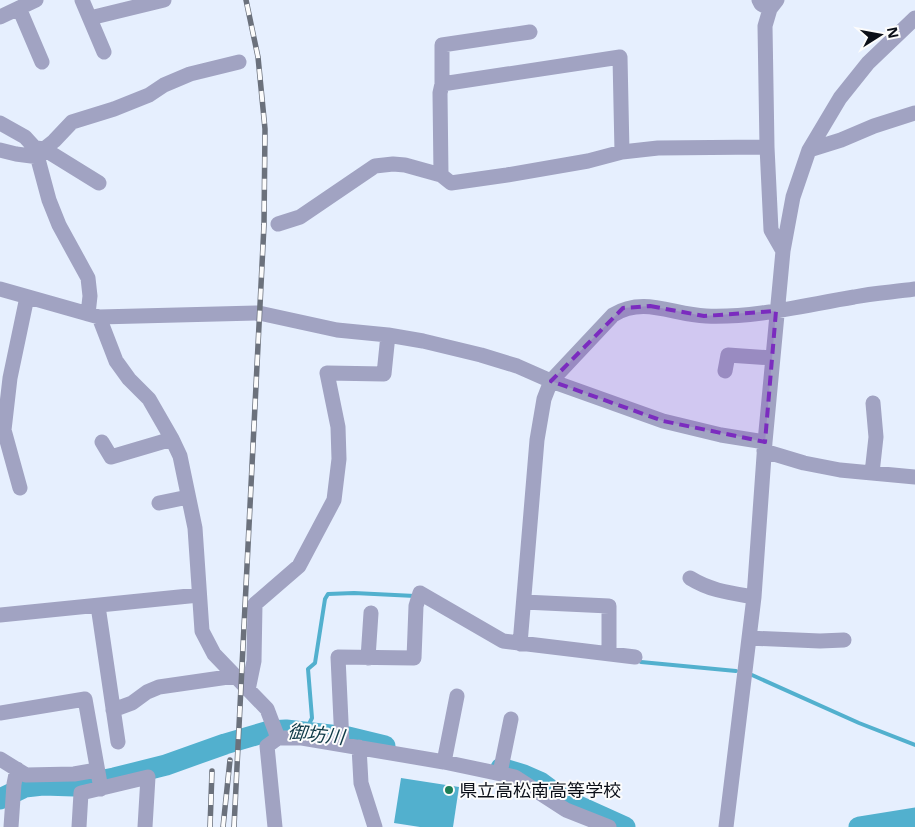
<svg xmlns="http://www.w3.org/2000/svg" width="915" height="827" font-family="'Noto Sans','Noto Sans JP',sans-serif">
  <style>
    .water { fill: #52b0ce }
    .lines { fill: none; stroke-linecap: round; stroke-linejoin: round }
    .stream { stroke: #52b0ce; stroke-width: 4 }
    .river { stroke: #52b0ce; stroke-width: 21 }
    .minor { stroke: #a1a3c2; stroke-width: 15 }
    .rail-casing { stroke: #6b717c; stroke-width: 5.5 }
    .rail { stroke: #fcfcfc; stroke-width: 4; stroke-dasharray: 11; stroke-linecap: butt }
    .marked { fill: #7b2cbf; fill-opacity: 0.2; stroke: #7b2cbf; stroke-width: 4; stroke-dasharray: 10 6; stroke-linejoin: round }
    .poi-dot { fill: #1d7e56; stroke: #fcfcfc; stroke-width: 2 }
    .labels { text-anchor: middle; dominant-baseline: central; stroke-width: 4; stroke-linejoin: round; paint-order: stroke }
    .poi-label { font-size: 18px; fill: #0b0f18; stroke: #fcfcfc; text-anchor: start }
    .water-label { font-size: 19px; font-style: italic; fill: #0e3946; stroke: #fcfcfc }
  </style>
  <rect width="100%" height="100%" fill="#e6effe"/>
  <path class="water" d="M 401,778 L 459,787 L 453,827 L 420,827 L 394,823 Z"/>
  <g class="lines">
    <path class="stream" d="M 641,662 L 736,671
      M 752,675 L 859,723 L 915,745
      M 305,732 L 312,718 L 308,669 L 315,663 L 325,599 L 328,594 L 354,593 L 415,596"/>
    <path class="river" d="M 501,768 L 524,775 L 540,782 L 563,799 L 625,827
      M 0,799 L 25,787 L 43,785 L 74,786 L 114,778 L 166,765 L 225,744 L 269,731 L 286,730 L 348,737 L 385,746
      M 859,827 L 915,818"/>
    <path class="minor" d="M 82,0 L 104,52
      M 759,0 L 761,4 L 770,9
      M 777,0 L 770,9 L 765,26 L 767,147 L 771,230 L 783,251
      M 19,8 L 42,62
      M 0,17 L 36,0
      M 90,18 L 164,0
      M 442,84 L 620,57 L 622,152
      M 0,123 L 25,137 L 35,148 L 49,200 L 59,225 L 88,278 L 90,296 L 88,314
      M 36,148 L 44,149 L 99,183
      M 44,149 L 54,141 L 72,122 L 114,109 L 149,95 L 164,85 L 190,74 L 239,62
      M 0,150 L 16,154 L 39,157
      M 809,150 L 841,140 L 874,126 L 915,113
      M 441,175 L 440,93 L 442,84 L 442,45 L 530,32
      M 278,224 L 300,217 L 375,166 L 393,164 L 405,165 L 441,175 L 451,183 L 507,175 L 588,161 L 622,152 L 658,148 L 767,147
      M 0,289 L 99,317 L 259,313 L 337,330 L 388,335 L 423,341 L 481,355 L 517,366 L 551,381 L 663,421 L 721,435 L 765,442
      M 99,317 L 116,361 L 129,379 L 149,399 L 172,439 L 180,456 L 195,528 L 202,631 L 214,654 L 267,709 L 278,738
      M 725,371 L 728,355 L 772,358
      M 102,442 L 111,457 L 172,439
      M 764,451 L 804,463 L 840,470 L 915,477
      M 872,473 L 876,437 L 873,403
      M 20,488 L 4,430 L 10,378 L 27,297
      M 159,503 L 188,497
      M 690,578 C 711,591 731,593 754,597
      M 524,602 L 609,606 L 609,654
      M 98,606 L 118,742
      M 0,615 L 199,595
      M 749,638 L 820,641 L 844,640
      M 520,644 L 537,440 L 544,399 L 551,381 L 613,315 C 644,296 673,315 706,316 C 756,318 805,305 854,297 C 874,293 895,292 915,289
      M 368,658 L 371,613
      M 248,690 L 254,661 L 255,604 L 299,566 L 334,500 L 339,459 L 338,427 L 327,373 L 384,374 L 388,335
      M 113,710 L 132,703 L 147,692 L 159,687 L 235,676
      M 0,713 L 85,699 L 101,789
      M 342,743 L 338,657 L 414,658 L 416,606 L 420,593 L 503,641 L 635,657
      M 359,747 L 361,783 L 375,827
      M 0,759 L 26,775 L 74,774 L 97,770
      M 444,762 L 457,696
      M 500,773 L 511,719
      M 11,827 L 14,784 L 17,769
      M 79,827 L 81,793 L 148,777 L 145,827
      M 275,827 L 267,746 L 278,738 L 302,738 L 444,762 L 515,777 L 566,810 L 609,827
      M 726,827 L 754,597 L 765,442 L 783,251 L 793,197 L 809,150 L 840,98 L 868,63 L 915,18"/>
    <defs>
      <path id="rail" d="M 210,827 L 212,771
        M 223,827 L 230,760
        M 234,827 L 264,225 L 265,129 L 258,57 L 246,0"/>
    </defs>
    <use href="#rail" class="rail-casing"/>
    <use href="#rail" class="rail"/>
  </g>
  <path class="marked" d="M 650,306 L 704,316 L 776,311 L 765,442 L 663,421 L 551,381 L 623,308 Z"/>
  <circle class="poi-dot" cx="449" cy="790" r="5"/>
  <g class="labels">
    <g class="poi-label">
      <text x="459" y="790">県立高松南高等学校</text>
    </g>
    <g class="water-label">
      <text transform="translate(316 734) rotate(6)">御坊川</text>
    </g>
  </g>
  <g transform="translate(880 35) rotate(79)" stroke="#fcfcfc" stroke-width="4" paint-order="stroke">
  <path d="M0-4L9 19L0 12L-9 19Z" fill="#0b0f18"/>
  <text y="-8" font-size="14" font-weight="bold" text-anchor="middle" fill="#0b0f18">N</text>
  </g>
</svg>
